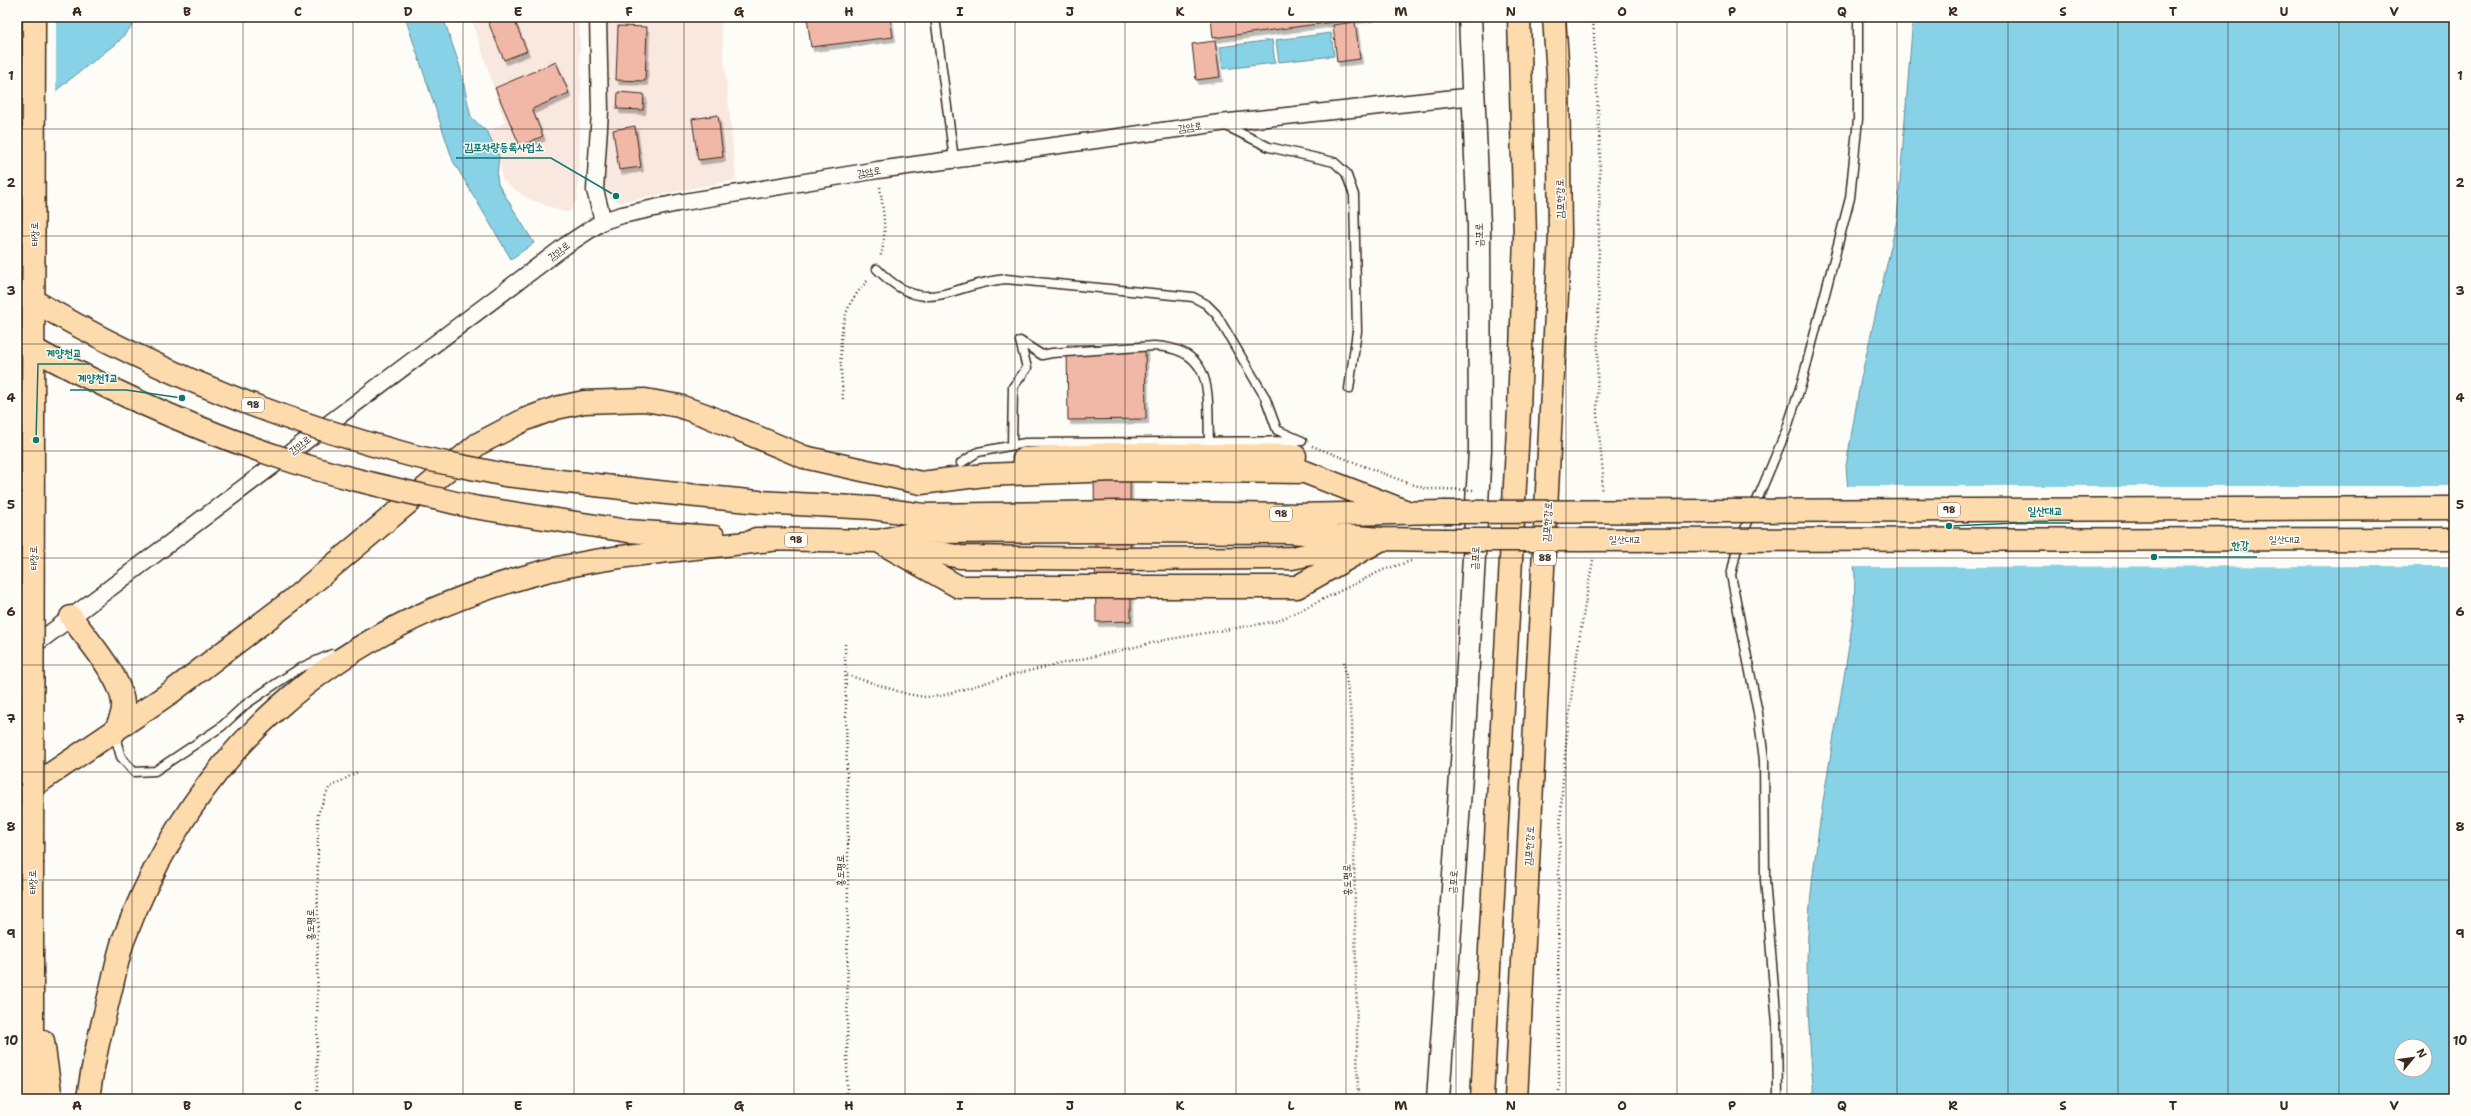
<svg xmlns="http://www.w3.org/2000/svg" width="2471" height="1116" font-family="'Shantell Sans','Poor Story',sans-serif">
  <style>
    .built { fill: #f9e8df }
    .water { fill: #87d2e7; stroke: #698f97; fill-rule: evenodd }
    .pier { fill: #fdfcf7 }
    .building { fill: #f1b8a8; stroke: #3b2a1e; filter: url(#shadow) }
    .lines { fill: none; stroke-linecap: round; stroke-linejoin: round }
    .service-casing { stroke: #3b2a1e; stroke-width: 11 }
    .minor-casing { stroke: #3b2a1e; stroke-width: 19 }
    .secondary-casing { stroke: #3b2a1e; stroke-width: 25 }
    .primary-casing { stroke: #3b2a1e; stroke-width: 25 }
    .trunk-casing { stroke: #3b2a1e; stroke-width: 25 }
    .path { stroke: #3b2a1e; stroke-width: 2.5; stroke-dasharray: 1 3; stroke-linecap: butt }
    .service { stroke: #fdfcf7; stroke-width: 8 }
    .minor { stroke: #fdfcf7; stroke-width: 16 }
    .secondary { stroke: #fdfcf7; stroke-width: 22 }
    .primary { stroke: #fedbac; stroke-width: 22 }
    .trunk { stroke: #fedbac; stroke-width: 22 }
    .primary-bridge-casing { stroke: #3b2a1e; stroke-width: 25; stroke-linecap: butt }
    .trunk-bridge-casing { stroke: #3b2a1e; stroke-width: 25; stroke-linecap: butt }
    .path-bridge { stroke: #3b2a1e; stroke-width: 2.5; stroke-dasharray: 1 3; stroke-linecap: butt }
    .primary-bridge { stroke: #fedbac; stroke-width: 22 }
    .trunk-bridge { stroke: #fedbac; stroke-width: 22 }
    .grid { fill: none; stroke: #3b2a1e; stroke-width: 1; stroke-opacity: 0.55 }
    .labels { text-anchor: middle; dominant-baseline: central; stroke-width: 3; stroke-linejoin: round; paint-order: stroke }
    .shield { fill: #fdfcf7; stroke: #75695f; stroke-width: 1 }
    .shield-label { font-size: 9px; font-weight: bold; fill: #3b2a1e }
    .street-label { font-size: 10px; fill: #3b2a1e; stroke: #fdfcf7 }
    .leader { fill: none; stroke: #0f766e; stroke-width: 1.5 }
    .callout-dot { fill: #0f766e; stroke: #fdfcf7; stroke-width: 1.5 }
    .callout-label { font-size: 11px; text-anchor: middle; font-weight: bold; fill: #0f766e; stroke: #fdfcf7; stroke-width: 3; stroke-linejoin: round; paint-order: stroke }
    .neatline { fill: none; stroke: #3b2a1e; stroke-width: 1.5 }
    .grid-label { font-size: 13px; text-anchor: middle; font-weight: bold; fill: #3b2a1e }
  </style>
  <defs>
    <filter id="shadow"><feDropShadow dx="2.5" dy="4.5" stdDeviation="0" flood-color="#0004"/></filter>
  </defs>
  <rect width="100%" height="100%" fill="#fdfcf7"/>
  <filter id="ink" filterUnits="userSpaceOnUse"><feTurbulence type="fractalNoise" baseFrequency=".025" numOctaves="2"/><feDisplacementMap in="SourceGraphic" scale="8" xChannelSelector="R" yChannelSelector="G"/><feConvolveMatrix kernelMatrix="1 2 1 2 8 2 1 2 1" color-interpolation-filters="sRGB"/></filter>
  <g filter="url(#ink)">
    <path class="built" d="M 471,17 L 579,17 L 581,92 L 578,189 L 577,200 L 569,212 L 563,212 L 529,199 L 511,187 L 502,179 L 499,156 L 488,133 L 505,122 Z
      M 606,17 L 720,17 L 736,180 L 620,202 L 612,199 L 606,193 L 603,183 L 608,115 Z"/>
    <path class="water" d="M 17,17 L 140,17 L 119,41 L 17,121 Z
      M 405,17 L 443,17 L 460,67 L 471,117 L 488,133 L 499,156 L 497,176 L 498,184 L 534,243 L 511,259 L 453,161 Z
      M 1913,17 L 2454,17 L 2454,1099 L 1814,1099 C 1810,1044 1805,989 1808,933 C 1814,825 1840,717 1854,610 L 1855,577 L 1846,466 L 1861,378 L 1897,220 ZM 2401,1046 L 2425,1046 L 2425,1070 L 2401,1070 Z
      M 1331,33 L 1334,56 L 1279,62 L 1276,40 Z
      M 1272,40 L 1275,63 L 1223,69 L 1220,47 Z"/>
    <path class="pier" d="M 17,17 L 56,17 L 56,93 L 17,123 Z
      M 1845,486 L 2454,486 L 2454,566 L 1852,567 Z"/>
    <path class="building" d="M 486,17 L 513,17 L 527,51 L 504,60 Z
      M 807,17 L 890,17 L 893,37 L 811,47 Z
      M 1211,17 L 1371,17 L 1213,38 Z
      M 1355,22 L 1360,59 L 1337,62 L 1333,25 Z
      M 618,26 L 647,27 L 645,81 L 616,80 Z
      M 1215,41 L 1220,77 L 1196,80 L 1192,44 Z
      M 556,62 L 569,93 L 532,109 L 543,136 L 520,146 L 495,88 Z
      M 618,92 L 644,94 L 643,110 L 617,109 Z
      M 718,115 L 723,157 L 698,160 L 692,119 Z
      M 635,126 L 641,167 L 619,170 L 613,130 Z
      M 1145,344 L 1146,419 L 1068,420 L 1067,345 Z
      M 1094,474 L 1130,474 L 1131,621 L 1096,622 Z"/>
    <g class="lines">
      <defs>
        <path id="service" d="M 935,17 L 954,159
          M 1224,125 L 1269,147 L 1334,162 L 1346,173 L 1354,195 L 1357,331 L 1349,389
          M 877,269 C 927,320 948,284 1006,279 L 1193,297 L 1206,304 L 1216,314 L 1265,397 L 1277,430 L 1302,441
          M 1012,445 L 1013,387 L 1027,368 L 1020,341 L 1042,355 L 1052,353 L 1154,346 C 1216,349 1207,395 1209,441
          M 961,463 L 978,452 L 1025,443 L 1299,441
          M 114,733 L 121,757 L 134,772 L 155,771 L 221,727 L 245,705 L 274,685 L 300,668 L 332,654
          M 1778,1099 L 1777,1024 L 1765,880 L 1764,760 L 1758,713 L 1731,575 L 1737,548 L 1786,431 L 1802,382 L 1850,198 L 1858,119 L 1858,17"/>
        <path id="minor" d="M 598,17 L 600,111 L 595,190 L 603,221
          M 17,658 L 565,246 L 603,221 L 622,215 L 678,203 L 878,170 L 1220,123 L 1474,96"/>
        <path id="secondary" d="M 1438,1099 L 1464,734 L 1480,450 L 1479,226 L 1470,17"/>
        <path id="primary" d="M 43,1041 L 51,1099
          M 32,1099 L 32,864"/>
        <path id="trunk" d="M 1024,459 L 1115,454 L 1295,456
          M 505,475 L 667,493 L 759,502 L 872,508 L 923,515 L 1118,512 L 1294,515 L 1444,512
          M 473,507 L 628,531 L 714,537
          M 756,539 L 878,541 L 920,532 L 1120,531 L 1290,532 L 1382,539 L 1444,540
          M 878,541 L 959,587 L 1297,587 L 1382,539
          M 895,544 L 960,557 L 1117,559 L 1292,558 L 1358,544
          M 71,617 C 86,638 125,681 123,707 C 123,716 118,724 114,733
          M 17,797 L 170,693 L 291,601 L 478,444 L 526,419 L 556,408 L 584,402 L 645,400 L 679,406 L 705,415 L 804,457 L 921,483 L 985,475 L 1115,470 L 1305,472 L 1410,513
          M 88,1099 C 93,1061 102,1025 111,989 C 115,973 118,956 123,941 C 195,750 329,633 524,577 C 603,554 689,550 771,540
          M 1482,1099 L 1519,410 L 1525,236 L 1519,17
          M 1516,1099 L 1560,235 L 1558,76 L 1554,17"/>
      </defs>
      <use href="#service" class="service-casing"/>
      <use href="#minor" class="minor-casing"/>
      <use href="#secondary" class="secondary-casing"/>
      <use href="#primary" class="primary-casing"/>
      <use href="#trunk" class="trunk-casing"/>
      <path class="path" d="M 1593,17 L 1600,148 L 1597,413 L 1603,474 L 1601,491
        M 880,187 C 883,211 888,235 880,258
        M 843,399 C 841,367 835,324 855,296 C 859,290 864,285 869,279
        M 1312,446 L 1408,483 L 1427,489 L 1444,489
        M 845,644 L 848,845 L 847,1099
        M 1344,662 L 1352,722 L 1358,1099
        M 847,675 L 907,694 L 925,697 L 941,696 L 1015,674 L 1170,639 L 1278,621 L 1383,570 L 1411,561
        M 317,1099 L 318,814 L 329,788 L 359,771
        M 1559,1099 C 1559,1011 1557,923 1560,836 C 1563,743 1576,651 1593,560"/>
      <use href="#service" class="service"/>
      <use href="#minor" class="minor"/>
      <use href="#secondary" class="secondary"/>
      <use href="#primary" class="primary"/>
      <use href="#trunk" class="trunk"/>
      <defs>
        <path id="primary-bridge" d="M 32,864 L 34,17"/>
        <path id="trunk-bridge" d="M 17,291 C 140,365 272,419 410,455 C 441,463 474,468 505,475
          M 17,340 C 103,388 191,428 285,459 C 347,480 410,492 473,507
          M 1444,512 L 2454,508
          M 1444,540 L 2454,539"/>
      </defs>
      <use href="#primary-bridge" class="primary-bridge-casing"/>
      <use href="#trunk-bridge" class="trunk-bridge-casing"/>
      <path class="path-bridge" d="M 1444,489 L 1474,490"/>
      <use href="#primary-bridge" class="primary-bridge"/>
      <use href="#trunk-bridge" class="trunk-bridge"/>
    </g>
  </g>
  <path class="grid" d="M 132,17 L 132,1099M 243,17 L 243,1099M 353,17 L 353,1099M 463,17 L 463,1099M 574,17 L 574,1099M 684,17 L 684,1099M 794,17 L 794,1099M 905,17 L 905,1099M 1015,17 L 1015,1099M 1125,17 L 1125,1099M 1236,17 L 1236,1099M 1346,17 L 1346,1099M 1456,17 L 1456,1099M 1566,17 L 1566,1099M 1677,17 L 1677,1099M 1787,17 L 1787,1099M 1897,17 L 1897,1099M 2008,17 L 2008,1099M 2118,17 L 2118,1099M 2228,17 L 2228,1099M 2339,17 L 2339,1099M 17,129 L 2454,129M 17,236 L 2454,236M 17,344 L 2454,344M 17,451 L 2454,451M 17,558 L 2454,558M 17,665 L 2454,665M 17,772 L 2454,772M 17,880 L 2454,880M 17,987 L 2454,987"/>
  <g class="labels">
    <g class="shield">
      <rect x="242" y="398" width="22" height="14" rx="3"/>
      <rect x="1938" y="503" width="22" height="14" rx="3"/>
      <rect x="1270" y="507" width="22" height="14" rx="3"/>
      <rect x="785" y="533" width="22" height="14" rx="3"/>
      <rect x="1534" y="551" width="22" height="14" rx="3"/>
    </g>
    <g class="shield-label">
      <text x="253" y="405">98</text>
      <text x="1949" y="510">98</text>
      <text x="1281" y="514">98</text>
      <text x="796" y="540">98</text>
      <text x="1545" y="558">88</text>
    </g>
    <g class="street-label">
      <text transform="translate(1190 127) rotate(-8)">감암로</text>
      <text transform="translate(869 172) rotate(-9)">감암로</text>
      <text transform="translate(1560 199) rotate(-91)">김포한강로</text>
      <text transform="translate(34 234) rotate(-90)">태장로</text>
      <text transform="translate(1479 235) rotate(-91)">금포로</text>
      <text transform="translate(559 251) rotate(-37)">감암로</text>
      <text transform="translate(300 445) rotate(-37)">감암로</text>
      <text transform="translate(1547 522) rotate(-87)">김포한강로</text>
      <text x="1625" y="539">일산대교</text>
      <text x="2285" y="539">일산대교</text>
      <text transform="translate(33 558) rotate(-90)">태장로</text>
      <text transform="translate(1475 558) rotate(-87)">금포로</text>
      <text transform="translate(1529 846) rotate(-87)">김포한강로</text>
      <text transform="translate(840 871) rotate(-90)">홍도평로</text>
      <text transform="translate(1347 880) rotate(-91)">홍도평로</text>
      <text transform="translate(32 882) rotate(-90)">태장로</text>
      <text transform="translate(1453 882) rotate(-85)">금포로</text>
      <text transform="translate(310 925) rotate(-90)">홍도평로</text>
    </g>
  </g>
  <path class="leader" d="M616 196L551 158H456M36 440L38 364H89M182 398L126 390H70M1949 526L2019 523H2070M2154 557L2223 557H2257"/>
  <g class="callout-dot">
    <circle cx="616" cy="196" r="4"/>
    <circle cx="36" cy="440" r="4"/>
    <circle cx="182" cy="398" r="4"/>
    <circle cx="1949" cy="526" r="4"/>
    <circle cx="2154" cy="557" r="4"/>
  </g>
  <g class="callout-label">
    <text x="504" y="151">김포차량등록사업소</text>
    <text x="64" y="357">계양천교</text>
    <text x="98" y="382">계양천1교</text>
    <text x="2045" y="515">일산대교</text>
    <text x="2240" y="549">한강</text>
  </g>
  <rect width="2471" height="1116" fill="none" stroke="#fdfcf7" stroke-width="44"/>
  <g transform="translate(2413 1058) rotate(61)"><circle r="19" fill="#fdfcf7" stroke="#afa8a0"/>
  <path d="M0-3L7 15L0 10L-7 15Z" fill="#3b2a1e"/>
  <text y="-6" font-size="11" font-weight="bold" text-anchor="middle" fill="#3b2a1e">N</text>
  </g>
  <rect x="22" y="22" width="2427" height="1072" class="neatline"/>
  <g class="grid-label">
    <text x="77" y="16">A</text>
    <text x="187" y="16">B</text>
    <text x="298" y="16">C</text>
    <text x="408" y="16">D</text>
    <text x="518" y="16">E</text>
    <text x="629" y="16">F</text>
    <text x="739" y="16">G</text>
    <text x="849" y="16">H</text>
    <text x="960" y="16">I</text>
    <text x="1070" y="16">J</text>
    <text x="1180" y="16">K</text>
    <text x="1291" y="16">L</text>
    <text x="1401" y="16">M</text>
    <text x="1511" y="16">N</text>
    <text x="1622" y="16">O</text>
    <text x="1732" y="16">P</text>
    <text x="1842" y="16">Q</text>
    <text x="1953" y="16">R</text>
    <text x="2063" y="16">S</text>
    <text x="2173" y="16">T</text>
    <text x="2284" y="16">U</text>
    <text x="2394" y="16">V</text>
    <text x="11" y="80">1</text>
    <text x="2460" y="80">1</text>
    <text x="11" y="187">2</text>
    <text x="2460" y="187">2</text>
    <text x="11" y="295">3</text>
    <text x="2460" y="295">3</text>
    <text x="11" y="402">4</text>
    <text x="2460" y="402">4</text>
    <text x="11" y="509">5</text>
    <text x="2460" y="509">5</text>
    <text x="11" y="616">6</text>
    <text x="2460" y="616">6</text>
    <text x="11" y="723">7</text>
    <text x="2460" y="723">7</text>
    <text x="11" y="831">8</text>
    <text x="2460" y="831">8</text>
    <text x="11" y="938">9</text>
    <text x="2460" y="938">9</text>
    <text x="11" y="1045">10</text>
    <text x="2460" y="1045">10</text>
    <text x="77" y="1110">A</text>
    <text x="187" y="1110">B</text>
    <text x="298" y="1110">C</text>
    <text x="408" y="1110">D</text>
    <text x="518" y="1110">E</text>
    <text x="629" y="1110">F</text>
    <text x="739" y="1110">G</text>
    <text x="849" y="1110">H</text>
    <text x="960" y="1110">I</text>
    <text x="1070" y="1110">J</text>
    <text x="1180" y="1110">K</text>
    <text x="1291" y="1110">L</text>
    <text x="1401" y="1110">M</text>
    <text x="1511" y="1110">N</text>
    <text x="1622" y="1110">O</text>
    <text x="1732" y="1110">P</text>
    <text x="1842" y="1110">Q</text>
    <text x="1953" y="1110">R</text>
    <text x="2063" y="1110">S</text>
    <text x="2173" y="1110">T</text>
    <text x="2284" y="1110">U</text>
    <text x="2394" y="1110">V</text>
  </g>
</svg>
